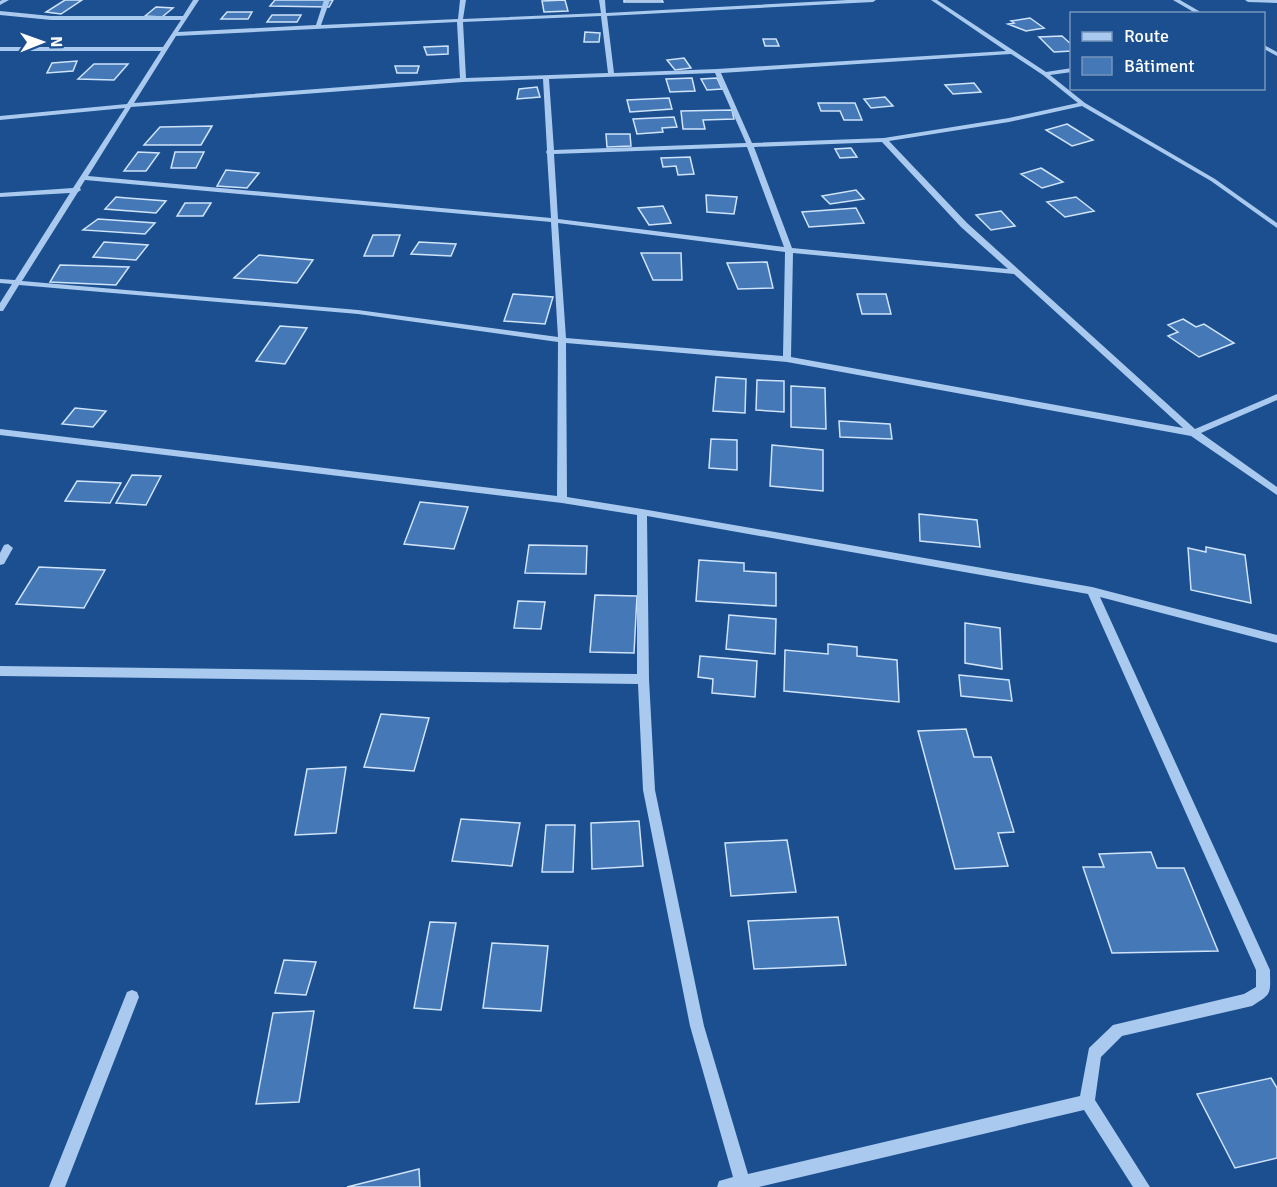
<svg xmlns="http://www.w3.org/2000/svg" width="1277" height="1187" font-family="Signika,sans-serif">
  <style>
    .building { fill: #4478b7; stroke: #cfe3fa; stroke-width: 1.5 }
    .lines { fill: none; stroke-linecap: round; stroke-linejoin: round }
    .minor { fill: #a9c9ee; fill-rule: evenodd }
  </style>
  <rect width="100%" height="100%" fill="#1b4f8f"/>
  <path class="building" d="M 65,0 L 82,0 L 61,14 L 46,12 Z
    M 275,0 L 333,0 L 329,7 L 270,6 Z
    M 565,0 L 568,11 L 544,12 L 542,1 Z
    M 624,0 L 662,0 L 663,2 L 624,2 Z
    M 156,7 L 173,8 L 162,17 L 145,16 Z
    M 227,12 L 252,12 L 248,19 L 221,19 Z
    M 272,15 L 301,15 L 297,22 L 267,22 Z
    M 1030,18 L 1044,28 L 1026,31 L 1008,24 L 1014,23 L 1011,21 Z
    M 585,32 L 600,33 L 599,42 L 584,42 Z
    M 1062,36 L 1072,45 L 1072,51 L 1054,52 L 1039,37 Z
    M 763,39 L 776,39 L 779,46 L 765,46 Z
    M 448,46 L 448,54 L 427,55 L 424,47 Z
    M 684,58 L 691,68 L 675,70 L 667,60 Z
    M 77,61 L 73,71 L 47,73 L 52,63 Z
    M 94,64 L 128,64 L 114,80 L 78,79 Z
    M 395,66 L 419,66 L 417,73 L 397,73 Z
    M 692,78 L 695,91 L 670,92 L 666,79 Z
    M 717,78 L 722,89 L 707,90 L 701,79 Z
    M 974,83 L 981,92 L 953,94 L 945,85 Z
    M 537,87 L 540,97 L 517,99 L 519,89 Z
    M 885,97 L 893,106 L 871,108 L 864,99 Z
    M 669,98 L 672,109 L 630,112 L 627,100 Z
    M 818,103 L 855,103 L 862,120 L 844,120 L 840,111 L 821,111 Z
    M 732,110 L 734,119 L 703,120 L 705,129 L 683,129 L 681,111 Z
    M 674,117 L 677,127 L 662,128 L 663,132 L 637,134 L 633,119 Z
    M 1067,124 L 1093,140 L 1072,146 L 1046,130 Z
    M 212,126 L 201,145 L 144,145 L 160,127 Z
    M 606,134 L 630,134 L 631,146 L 607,147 Z
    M 851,148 L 857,157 L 840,158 L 835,149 Z
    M 138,152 L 159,153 L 146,171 L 124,171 Z
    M 175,152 L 204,152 L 196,168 L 171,168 Z
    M 690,157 L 694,174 L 678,175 L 676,166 L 663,167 L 661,158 Z
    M 1041,168 L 1063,182 L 1042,188 L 1021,174 Z
    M 226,170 L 259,173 L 247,188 L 217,186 Z
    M 856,190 L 864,199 L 830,204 L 822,196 Z
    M 706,195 L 737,197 L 734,214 L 707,212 Z
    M 116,197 L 127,198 L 166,201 L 156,213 L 105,209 Z
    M 1076,197 L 1094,211 L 1065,217 L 1047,202 Z
    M 185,203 L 211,203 L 203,216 L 177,216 Z
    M 663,206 L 671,223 L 649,225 L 638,208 Z
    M 856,208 L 864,223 L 809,227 L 802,212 Z
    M 1001,211 L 1015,226 L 991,230 L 976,215 Z
    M 98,219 L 155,223 L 145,234 L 83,230 Z
    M 373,235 L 400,235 L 393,256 L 364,256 Z
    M 104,242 L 148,245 L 136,260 L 93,257 Z
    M 419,242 L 456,244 L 451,256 L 411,254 Z
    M 641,253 L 681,253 L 682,280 L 653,280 Z
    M 259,255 L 313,260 L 297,283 L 234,278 Z
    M 767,262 L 773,288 L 738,289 L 727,263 Z
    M 60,265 L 129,267 L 116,285 L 50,282 Z
    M 513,294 L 553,297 L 545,324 L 504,321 Z
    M 857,294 L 886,294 L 891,314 L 862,314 Z
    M 1183,319 L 1196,327 L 1204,324 L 1234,343 L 1199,357 L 1168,336 L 1178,332 L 1168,325 Z
    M 280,326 L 307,328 L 285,364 L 256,361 Z
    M 716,377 L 746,379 L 745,413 L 713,411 Z
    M 757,380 L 784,381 L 784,412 L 756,410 Z
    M 791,386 L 825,388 L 826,429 L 791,427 Z
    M 75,408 L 106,411 L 93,427 L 62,424 Z
    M 839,421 L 890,424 L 892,439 L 840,437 Z
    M 711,439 L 737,440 L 737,470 L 709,468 Z
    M 772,445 L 823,450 L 823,491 L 770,486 Z
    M 132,475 L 161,476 L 146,505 L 116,503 Z
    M 77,481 L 121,483 L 110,503 L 65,501 Z
    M 420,502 L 468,507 L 454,549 L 404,544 Z
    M 919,514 L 977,520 L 980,547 L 920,541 Z
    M 529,545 L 587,546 L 586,574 L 525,573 Z
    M 1206,547 L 1245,555 L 1251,603 L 1191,590 L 1188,548 L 1206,552 Z
    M 699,560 L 744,563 L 744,571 L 776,573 L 776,606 L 696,601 Z
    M 39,567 L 105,570 L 84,608 L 16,604 Z
    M 595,595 L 637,596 L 634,653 L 590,652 Z
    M 518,601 L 545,602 L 541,629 L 514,628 Z
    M 729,615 L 776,619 L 775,654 L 726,649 Z
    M 965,623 L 1000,628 L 1002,669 L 965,663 Z
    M 828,644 L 857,647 L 857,656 L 897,660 L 899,702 L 784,691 L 785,650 L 828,654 Z
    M 700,656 L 757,661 L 755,697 L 712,693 L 713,679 L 698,677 Z
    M 959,675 L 1009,680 L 1012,701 L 961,696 Z
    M 381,714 L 429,718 L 414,771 L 364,767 Z
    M 966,729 L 974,757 L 991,757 L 1014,832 L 998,833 L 1008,866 L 955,869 L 918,731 Z
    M 346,767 L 336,833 L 295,835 L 307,769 Z
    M 461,819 L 520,823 L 512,866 L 452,861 Z
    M 639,821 L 643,866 L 592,869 L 591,823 Z
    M 546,825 L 575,825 L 573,872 L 542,872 Z
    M 787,840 L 796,892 L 731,896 L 725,843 Z
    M 1151,852 L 1157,868 L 1184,868 L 1218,951 L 1112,953 L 1083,867 L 1104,867 L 1099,854 Z
    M 838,917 L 846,965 L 754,969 L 748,921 Z
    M 430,922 L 456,923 L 441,1010 L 414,1008 Z
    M 492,943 L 548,946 L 541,1011 L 483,1008 Z
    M 284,960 L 316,962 L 306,995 L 275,993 Z
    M 314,1011 L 299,1102 L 256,1104 L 273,1013 Z
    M 1271,1078 L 1277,1088 L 1277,1158 L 1235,1168 L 1197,1094 Z
    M 419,1169 L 420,1187 L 347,1187 Z"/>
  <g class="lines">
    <path class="minor" d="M 2,0 L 9,0 L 0,5 L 0,1 Z
      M 193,0 L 199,0 L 178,32 L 316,25 L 324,0 L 330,0 L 321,25 L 458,19 L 460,0 L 466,0 L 463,19 L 601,13 L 599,0 L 605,0 L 606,13 L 847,0 L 876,0 L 873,2 L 607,16 L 614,73 L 717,69 L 1006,51 L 931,0 L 937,0 L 1046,72 L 1072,68 L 1072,72 L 1050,75 L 1085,103 L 1215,179 L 1277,223 L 1277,228 L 1211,181 L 1082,106 L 1009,122 L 889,141 L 967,223 L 1195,429 L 1277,394 L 1277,400 L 1201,433 L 1277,487 L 1277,495 L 1191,436 L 787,362 L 566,343 L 567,497 L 642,509 L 1092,587 L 1277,635 L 1277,643 L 1100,597 L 1270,970 C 1270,994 1273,993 1252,1006 L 1122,1036 L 1101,1057 L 1095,1100 L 1150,1187 L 1133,1187 L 1084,1110 L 759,1187 L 717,1187 L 719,1181 L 733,1177 L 690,1026 L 643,790 L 638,684 L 0,676 L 0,666 L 637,674 L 637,515 L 562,503 L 0,435 L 0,429 L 557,496 L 558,342 L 358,314 L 19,285 L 3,311 L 0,311 L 0,303 L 12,284 L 0,283 L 0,279 L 15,280 L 70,193 L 0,197 L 0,193 L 73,188 L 125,108 L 0,120 L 0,116 L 127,104 L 161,51 L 0,51 L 0,47 L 163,47 L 181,20 L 51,20 L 0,15 L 0,11 L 51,16 L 183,16 ZM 601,16 L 608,73 L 466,78 L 463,22 ZM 457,22 L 460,78 L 134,103 L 176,36 ZM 1011,54 L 1043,75 L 1078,103 L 1009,118 L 884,138 L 752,143 L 721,73 ZM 715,73 L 746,143 L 554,150 L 549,79 ZM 543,79 L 547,150 L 546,152 L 547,154 L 551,218 L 88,176 L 131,107 L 463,82 ZM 882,142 L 961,227 L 1008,269 L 792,248 L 754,147 ZM 747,147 L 784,247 L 558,219 L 554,154 ZM 85,180 L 551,222 L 558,337 L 358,310 L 22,281 L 78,192 L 81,190 L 80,188 ZM 558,223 L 785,252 L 783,356 L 566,338 ZM 793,253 L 1014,274 L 1183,428 L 791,357 ZM 647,516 L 1088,594 L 1256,970 L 1256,987 L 1244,994 L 1113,1025 L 1089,1048 L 1080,1096 L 748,1174 L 704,1026 L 655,790 L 649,679 Z
      M 1173,0 L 1180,0 L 1204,14 L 1197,14 Z
      M 1245,0 L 1277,0 L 1277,3 L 1248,2 Z
      M 1264,45 L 1277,52 L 1277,56 L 1264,49 Z
      M 8,544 L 13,548 L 4,564 L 0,565 L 0,553 L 4,545 Z
      M 132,990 L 137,992 L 139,997 L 65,1187 L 49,1187 L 127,992 Z"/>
  </g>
  <rect x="1070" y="12" width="195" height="78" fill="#1b4f8f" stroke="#7695bc" stroke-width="1.5"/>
  <rect x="1082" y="32" width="30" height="9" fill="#a9c9ee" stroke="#7695bc" stroke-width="1.5"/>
  <text x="1124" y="42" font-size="18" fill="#ffffff">Route</text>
  <rect x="1082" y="57" width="30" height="18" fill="#4478b7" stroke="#7695bc" stroke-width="1.5"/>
  <text x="1124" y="72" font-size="18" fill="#ffffff">Bâtiment</text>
  <g transform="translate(42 42) rotate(89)" stroke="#1b4f8f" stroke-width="4.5" paint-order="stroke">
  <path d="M0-4.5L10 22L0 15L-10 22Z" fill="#ffffff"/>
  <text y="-9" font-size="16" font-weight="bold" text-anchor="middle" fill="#ffffff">N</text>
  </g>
</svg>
